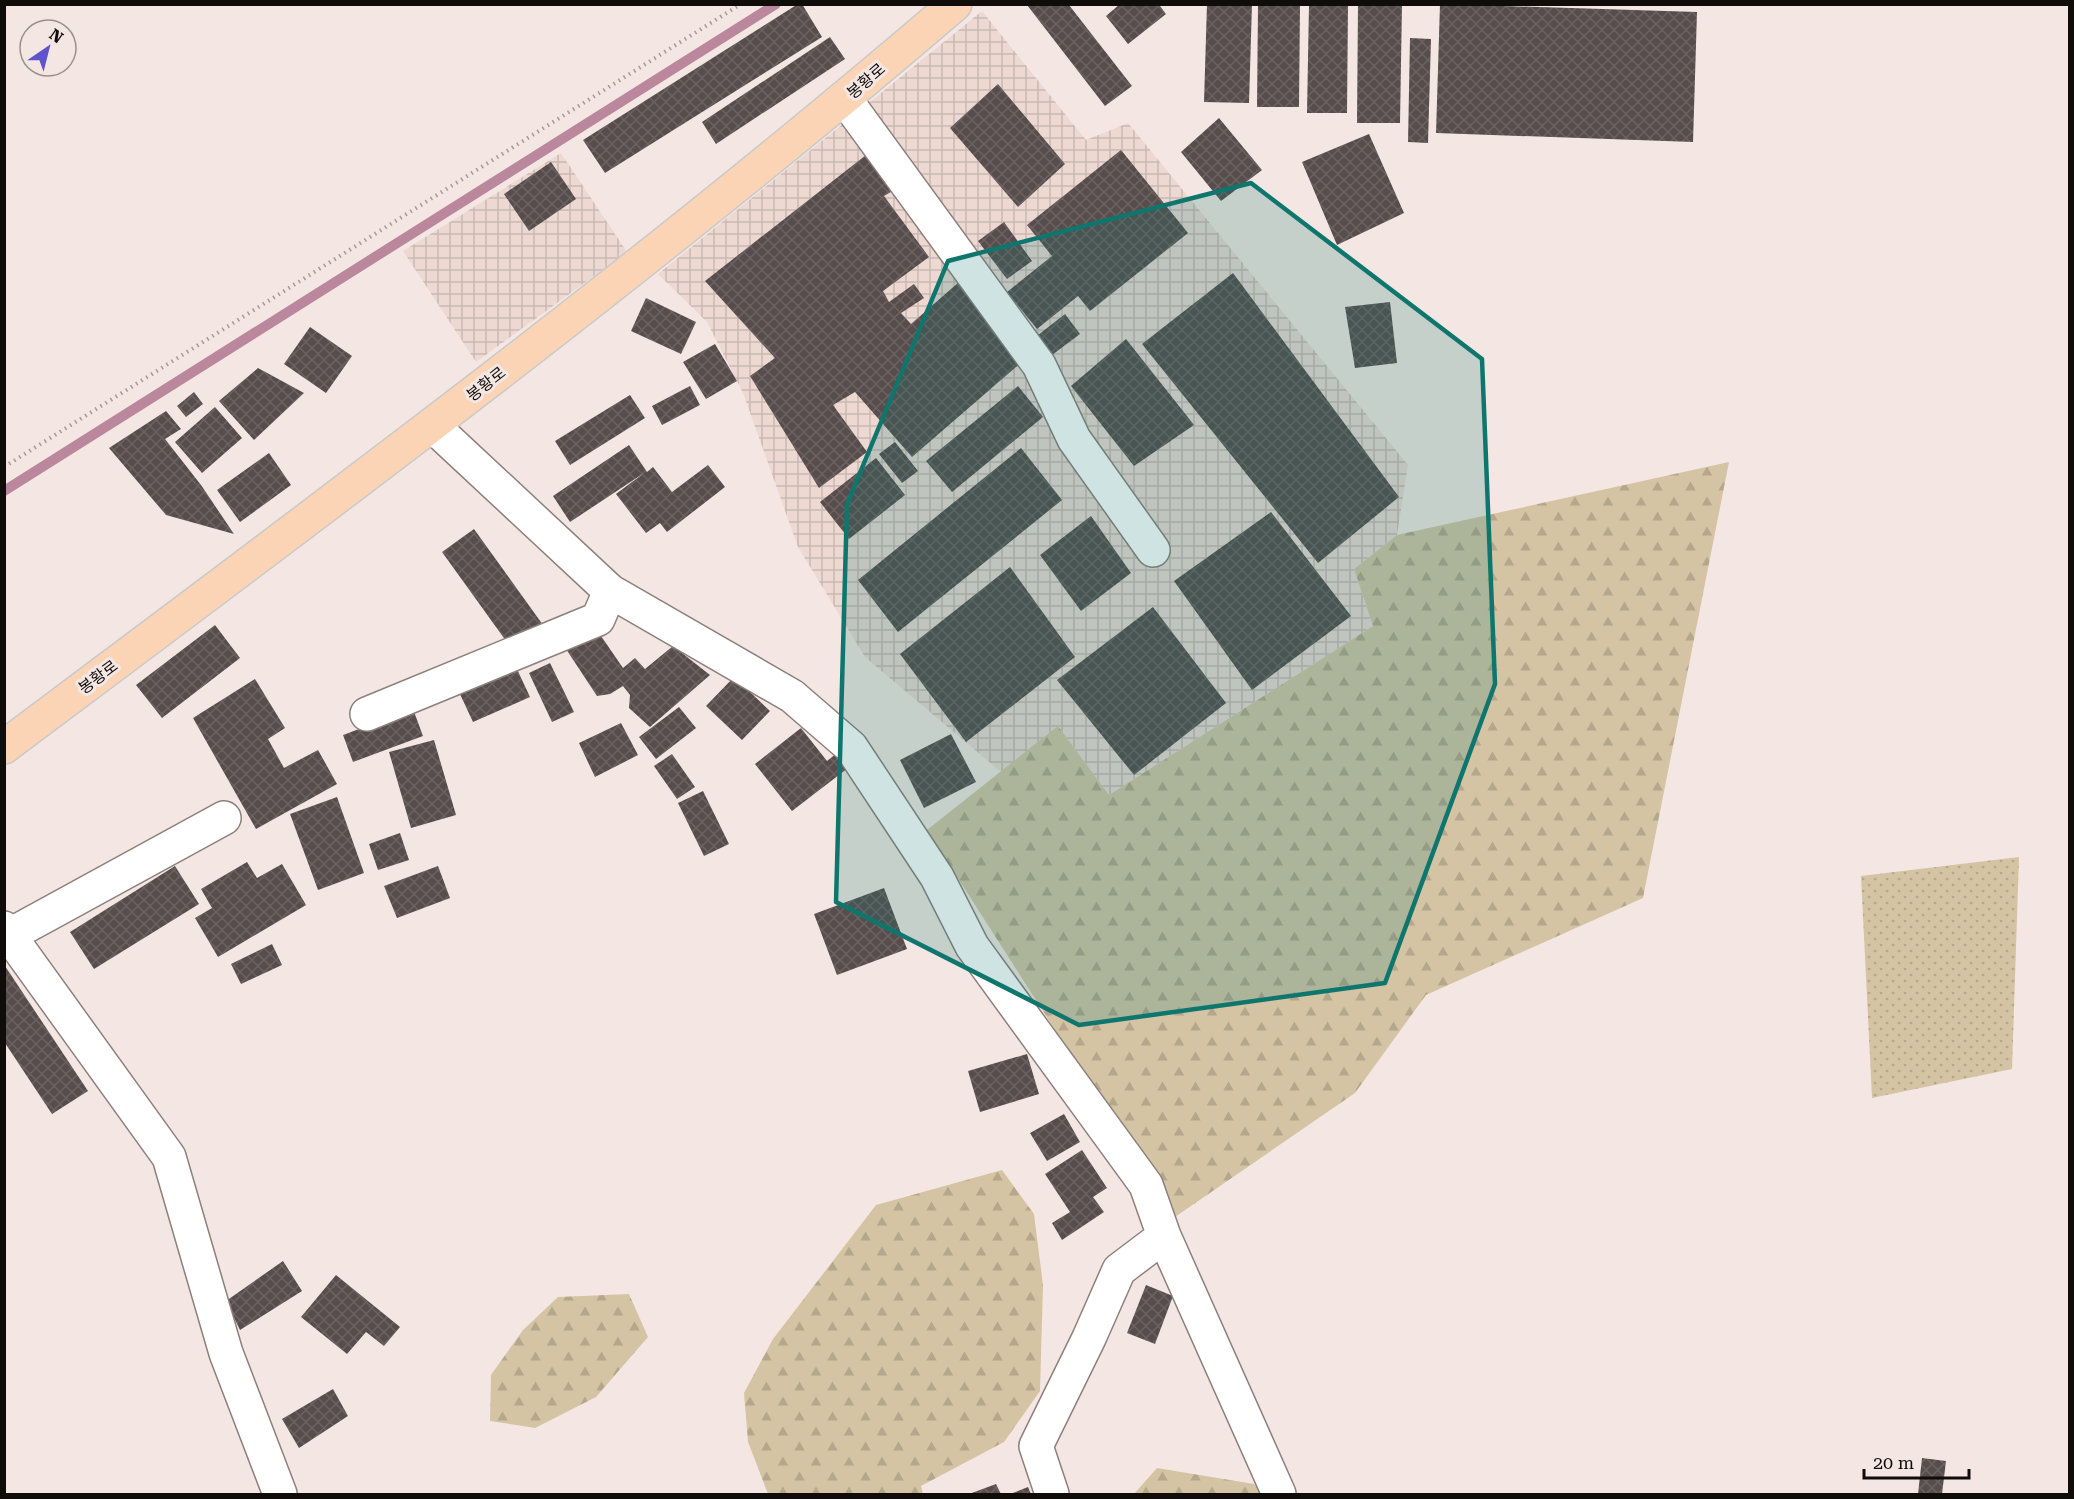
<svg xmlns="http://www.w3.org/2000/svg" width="2074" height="1499" font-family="'Roboto Serif','Noto Sans KR',serif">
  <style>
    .industrial { fill: url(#industrial-grid) }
    .grass { fill: url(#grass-dots) }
    .forest { fill: url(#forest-firs) }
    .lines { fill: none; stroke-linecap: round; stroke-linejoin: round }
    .stream { stroke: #bb879d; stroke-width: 10 }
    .building { fill: url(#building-cross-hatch) }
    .minor-casing { stroke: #8c807c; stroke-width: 36 }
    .major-casing { stroke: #cacac9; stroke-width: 36 }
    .path { stroke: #a49a97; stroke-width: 4; stroke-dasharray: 1.5 4.5; stroke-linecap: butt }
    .minor { stroke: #fff; stroke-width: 33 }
    .major { stroke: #fbd4b5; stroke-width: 33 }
    .marked { fill: #0f766e; fill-opacity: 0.2; stroke: #0f766e; stroke-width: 4.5; stroke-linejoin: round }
    .labels { text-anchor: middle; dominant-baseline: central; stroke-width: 6; stroke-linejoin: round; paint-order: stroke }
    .street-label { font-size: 16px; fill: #100c0a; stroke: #f4e7e3 }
  </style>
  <defs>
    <pattern id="industrial-grid" width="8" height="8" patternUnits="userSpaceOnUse" patternTransform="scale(1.5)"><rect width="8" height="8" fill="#edd8d2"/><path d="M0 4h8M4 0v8" fill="none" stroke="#cab8b3"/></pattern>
    <pattern id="grass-dots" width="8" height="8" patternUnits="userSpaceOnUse" patternTransform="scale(1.5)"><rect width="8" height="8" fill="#d4c4a4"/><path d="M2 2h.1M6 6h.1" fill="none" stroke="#b5a78c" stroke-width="1.8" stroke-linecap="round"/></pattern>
    <pattern id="forest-firs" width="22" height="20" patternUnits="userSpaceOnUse" patternTransform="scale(1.5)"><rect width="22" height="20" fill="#d4c4a4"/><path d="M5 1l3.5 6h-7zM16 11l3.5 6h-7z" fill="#b5a78c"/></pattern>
    <pattern id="building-cross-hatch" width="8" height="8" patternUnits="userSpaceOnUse" patternTransform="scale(1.5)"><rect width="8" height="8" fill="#584d4d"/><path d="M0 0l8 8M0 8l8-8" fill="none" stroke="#6b6262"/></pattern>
  </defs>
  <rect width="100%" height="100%" fill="#f4e7e3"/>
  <path class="industrial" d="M 982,11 L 1086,140 L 1128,123 L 1408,465 L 1397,535 L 1354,569 L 1373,626 L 1109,795 L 1058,726 L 1001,772 L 865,657 L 798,547 L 743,393 L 707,322 L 658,274 Z
    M 561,153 L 627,252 L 476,362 L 403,251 Z"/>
  <path class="grass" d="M 2019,857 L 2012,1069 L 1872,1098 L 1861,876 Z"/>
  <path class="forest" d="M 1729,462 L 1643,898 L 1426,995 L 1355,1093 L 1175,1217 L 927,830 L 1058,726 L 1109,795 L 1373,626 L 1354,569 L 1397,535 Z
    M 1002,1170 L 1034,1214 L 1043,1285 L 1040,1391 L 1004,1442 L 921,1486 L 923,1494 L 768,1494 L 748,1442 L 744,1393 L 773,1339 L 876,1205 Z
    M 629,1294 L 648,1337 L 596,1397 L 535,1428 L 490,1421 L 491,1375 L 523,1330 L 558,1297 Z
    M 1157,1468 L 1254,1484 L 1262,1494 L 1134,1494 Z"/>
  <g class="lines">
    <path class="stream" d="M 4,491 L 776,4"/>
  </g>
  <path class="building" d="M 798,4 L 802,4 L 822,37 L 605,173 L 583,140 Z
    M 1120,4 L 1162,4 L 1160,6 L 1166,14 L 1128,44 L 1106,16 Z
    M 1207,4 L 1252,4 L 1249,103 L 1204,102 Z
    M 1358,4 L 1402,4 L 1400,123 L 1357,123 Z
    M 1440,4 L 1697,12 L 1693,142 L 1436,133 Z
    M 1027,5 L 1069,5 L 1132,86 L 1105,106 Z
    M 1258,5 L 1300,5 L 1299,107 L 1257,107 Z
    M 1309,5 L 1348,5 L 1347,113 L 1307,113 Z
    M 830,37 L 845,59 L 716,144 L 702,122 Z
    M 1410,38 L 1431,39 L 1428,143 L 1408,142 Z
    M 998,84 L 1065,164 L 1018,207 L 950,128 Z
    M 1219,118 L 1262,170 L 1221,201 L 1181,152 Z
    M 1369,134 L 1404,213 L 1337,245 L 1302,162 Z
    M 1121,150 L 1188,233 L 1090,311 L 1078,296 L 1037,329 L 1007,292 L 1052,256 L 1027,225 Z
    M 866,155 L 896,189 L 884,196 L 929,257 L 883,291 L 889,302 L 914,284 L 924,298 L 901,313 L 911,324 L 959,282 L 1023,361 L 912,457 L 855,392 L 833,405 L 867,452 L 819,488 L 750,376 L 775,358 L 705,281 Z
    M 551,162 L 576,199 L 529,231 L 504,194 Z
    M 1004,222 L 1032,261 L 1007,279 L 978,241 Z
    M 1233,273 L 1399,497 L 1318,563 L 1142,344 Z
    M 646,298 L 696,322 L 681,354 L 631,331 Z
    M 1390,302 L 1397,363 L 1355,368 L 1345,307 Z
    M 1065,314 L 1080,334 L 1048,358 L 1033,339 Z
    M 310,327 L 352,356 L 326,393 L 284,364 Z
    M 1126,339 L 1194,425 L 1134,466 L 1071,386 Z
    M 715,344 L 737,381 L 706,399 L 683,362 Z
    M 258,368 L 304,393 L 254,440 L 219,401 Z
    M 690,386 L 700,405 L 662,425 L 652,406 Z
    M 1018,386 L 1043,417 L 952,492 L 926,461 Z
    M 194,392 L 203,404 L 186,417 L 177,406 Z
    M 630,395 L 645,418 L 570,465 L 555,441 Z
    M 215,407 L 242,438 L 202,473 L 175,442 Z
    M 166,411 L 181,429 L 165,439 L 201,485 L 234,534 L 166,515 L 109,448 Z
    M 895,442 L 918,471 L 902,483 L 879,454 Z
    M 629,445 L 647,472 L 653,467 L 672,492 L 708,465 L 725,487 L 667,532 L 660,523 L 646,533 L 616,494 L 644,473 L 570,522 L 553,496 Z
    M 1021,448 L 1062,500 L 898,632 L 858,580 Z
    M 269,453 L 291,485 L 240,522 L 217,490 Z
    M 876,458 L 905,495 L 849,539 L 820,502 Z
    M 1271,512 L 1351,616 L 1252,690 L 1174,581 Z
    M 1091,516 L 1131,573 L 1081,611 L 1040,555 Z
    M 474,529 L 543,625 L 511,648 L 442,552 Z
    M 1010,567 L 1075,657 L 966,742 L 900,654 Z
    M 1153,607 L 1226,703 L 1134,775 L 1057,680 Z
    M 215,625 L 240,658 L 162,718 L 136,685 Z
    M 599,633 L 623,668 L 635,658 L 645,669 L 673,646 L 710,675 L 650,727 L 629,708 L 630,695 L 623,686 L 610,694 L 597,696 L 566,649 Z
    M 550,663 L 574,712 L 552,722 L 529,673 Z
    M 516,667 L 530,697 L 473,722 L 459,692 Z
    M 734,677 L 770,711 L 742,740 L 706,706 Z
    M 255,679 L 285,728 L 268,739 L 284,768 L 318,750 L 337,784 L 256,829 L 193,718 Z
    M 679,707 L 696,728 L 656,759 L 639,737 Z
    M 413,709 L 423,736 L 353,762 L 343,735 Z
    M 621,723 L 638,755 L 595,777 L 579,743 Z
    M 801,728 L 827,761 L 837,753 L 848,768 L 792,811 L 755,764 Z
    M 951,734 L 976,782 L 924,808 L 900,760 Z
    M 434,740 L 456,815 L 411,828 L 389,752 Z
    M 672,754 L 695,787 L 677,799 L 654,766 Z
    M 703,791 L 729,844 L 704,856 L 678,803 Z
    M 337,797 L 364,873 L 318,890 L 290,814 Z
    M 400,833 L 409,860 L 378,870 L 369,844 Z
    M 247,862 L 257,878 L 282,864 L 306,905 L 218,957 L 195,918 L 212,908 L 201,889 Z
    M 175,866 L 199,904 L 94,969 L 70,932 Z
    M 438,866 L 450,898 L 397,918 L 384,886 Z
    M 884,888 L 907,949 L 837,975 L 814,914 Z
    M 272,944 L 282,965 L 241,984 L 231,964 Z
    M 5,966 L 88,1091 L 52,1114 L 5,1043 Z
    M 1027,1054 L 1039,1094 L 980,1112 L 968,1071 Z
    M 1064,1114 L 1080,1142 L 1047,1161 L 1030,1133 Z
    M 1082,1150 L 1107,1188 L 1093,1197 L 1104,1212 L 1062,1240 L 1052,1223 L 1070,1212 L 1045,1174 Z
    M 283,1261 L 302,1291 L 240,1330 L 226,1301 Z
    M 336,1275 L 400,1327 L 384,1346 L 366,1332 L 347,1354 L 301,1317 Z
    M 1146,1285 L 1173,1296 L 1155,1344 L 1127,1333 Z
    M 333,1389 L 348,1416 L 299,1448 L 282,1419 Z
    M 1922,1458 L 1946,1461 L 1942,1494 L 1918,1494 Z
    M 996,1484 L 1001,1494 L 969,1494 Z
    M 1028,1487 L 1031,1494 L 1010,1494 Z"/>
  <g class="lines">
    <defs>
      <path id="minor" d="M 845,99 L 1039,365 L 1074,439 L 1153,550
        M 433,426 L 610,591 L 792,696 L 851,747 L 937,877 L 972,946 L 1146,1185 L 1164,1236 L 1279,1494
        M 367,714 L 598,619 L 610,591
        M 4,928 L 169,1157 L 226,1353 L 280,1494
        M 10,935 L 224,818
        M 1052,1494 L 1036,1446 L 1089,1338 L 1119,1270 L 1164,1236"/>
      <path id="major" d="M 4,747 C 326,506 650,266 955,4"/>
    </defs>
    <use href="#minor" class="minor-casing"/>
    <use href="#major" class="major-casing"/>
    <path class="path" d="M 4,467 L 741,4"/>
    <use href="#minor" class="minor"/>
    <use href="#major" class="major"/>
  </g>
  <path class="marked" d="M 1251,183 L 1482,359 L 1495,684 L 1385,983 L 1079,1025 L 836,902 L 847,504 L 948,261 Z"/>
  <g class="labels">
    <g class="street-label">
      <text transform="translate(866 81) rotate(-41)">봉황로</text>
      <text transform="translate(486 384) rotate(-38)">봉황로</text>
      <text transform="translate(98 677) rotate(-37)">봉황로</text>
    </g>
  </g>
  <rect width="2074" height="1499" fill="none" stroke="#100c0a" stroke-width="12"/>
  <g transform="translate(48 48) rotate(35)"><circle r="28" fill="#f4e7e3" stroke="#998f8c" stroke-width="1.5"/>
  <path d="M0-4.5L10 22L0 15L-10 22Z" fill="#6153cc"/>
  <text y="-9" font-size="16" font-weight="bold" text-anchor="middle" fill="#100c0a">N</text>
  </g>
  <path d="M1864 1469v9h105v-9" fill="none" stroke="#100c0a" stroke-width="3"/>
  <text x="1873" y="1469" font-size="18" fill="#100c0a" stroke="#f4e7e3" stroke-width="4.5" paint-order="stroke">20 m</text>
</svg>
